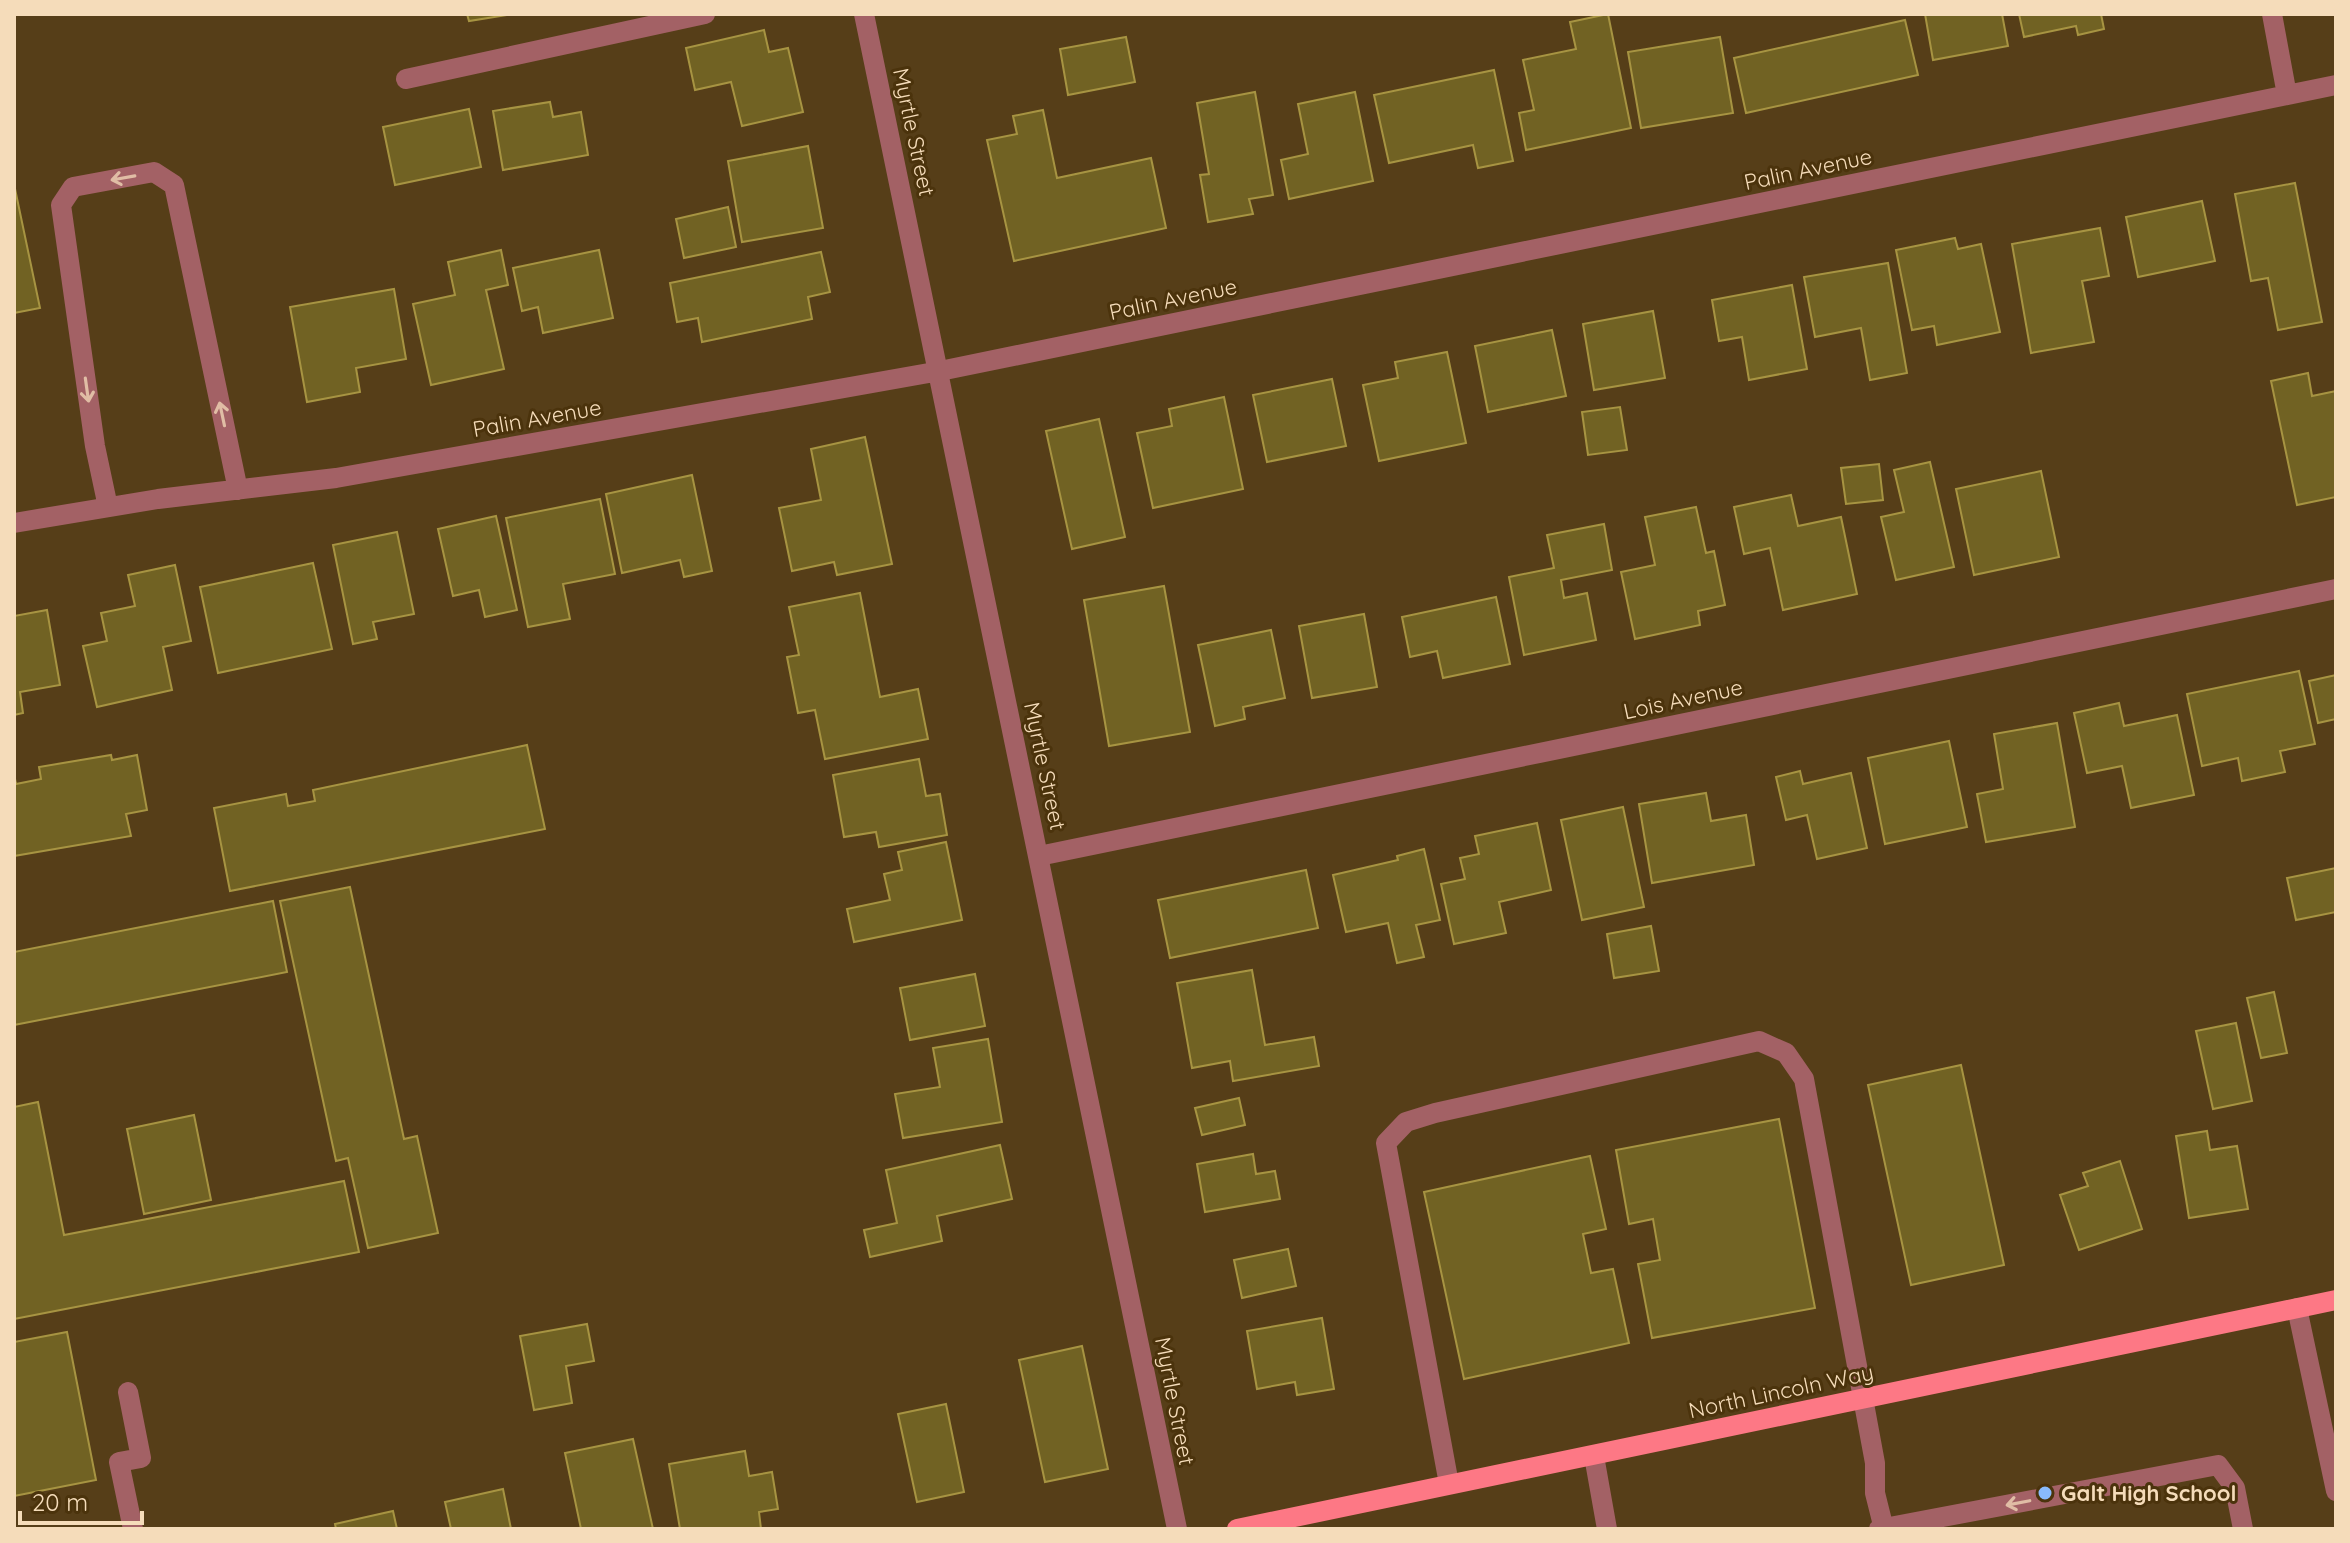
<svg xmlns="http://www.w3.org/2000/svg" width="2350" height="1543" font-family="Quicksand,sans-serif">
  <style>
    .building { fill: #716223; stroke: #a79442; stroke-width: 2 }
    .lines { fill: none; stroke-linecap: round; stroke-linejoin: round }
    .minor { stroke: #a36165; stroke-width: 20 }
    .major { stroke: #fd7885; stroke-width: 20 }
    .oneway { stroke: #e0bda5 }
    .poi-dot { fill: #89bafc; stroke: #4b330c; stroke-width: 3 }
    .labels { text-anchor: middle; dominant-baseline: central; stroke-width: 6; stroke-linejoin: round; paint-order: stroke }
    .street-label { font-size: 22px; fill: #f5dcba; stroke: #4b330c }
    .poi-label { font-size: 22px; font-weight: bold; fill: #f5dcba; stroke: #4b330c; text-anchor: start }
  </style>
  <rect width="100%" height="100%" fill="#563e18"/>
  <path class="building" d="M 467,14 L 513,14 L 469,21 Z
    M 1608,14 L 1631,128 L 1526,150 L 1519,113 L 1534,110 L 1523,60 L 1576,49 L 1570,22 Z
    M 1925,14 L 2002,14 L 2008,46 L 1933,60 Z
    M 2019,14 L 2101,14 L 2104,29 L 2078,35 L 2076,26 L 2024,37 Z
    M 1905,20 L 1918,75 L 1746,113 L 1734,58 Z
    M 764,30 L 769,52 L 788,48 L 803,112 L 742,126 L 731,82 L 695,90 L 686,48 Z
    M 1126,37 L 1135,82 L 1068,95 L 1060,49 Z
    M 1720,37 L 1733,113 L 1641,128 L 1628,52 Z
    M 1494,70 L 1513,161 L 1478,168 L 1473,145 L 1389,163 L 1374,95 Z
    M 1255,92 L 1273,195 L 1249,199 L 1253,214 L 1208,222 L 1200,175 L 1209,174 L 1197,103 Z
    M 1355,92 L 1373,181 L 1289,199 L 1281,160 L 1308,154 L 1298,104 Z
    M 550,102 L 553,117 L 581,112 L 588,155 L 503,170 L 493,111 Z
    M 469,109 L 481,167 L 395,185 L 383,127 Z
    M 1043,110 L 1057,178 L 1151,158 L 1166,228 L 1014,261 L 987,140 L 1017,134 L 1013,116 Z
    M 808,146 L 823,228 L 742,242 L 728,161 Z
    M 2295,183 L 2322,322 L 2278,330 L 2268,278 L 2251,281 L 2235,194 Z
    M 14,184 L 40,308 L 14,313 Z
    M 2202,201 L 2215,261 L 2138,277 L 2126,217 Z
    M 728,207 L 736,247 L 684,258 L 676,219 Z
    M 2100,228 L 2109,276 L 2082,281 L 2094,342 L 2031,353 L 2012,244 Z
    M 1955,238 L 1958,249 L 1981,244 L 2000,332 L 1937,345 L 1934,326 L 1912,330 L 1896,250 Z
    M 501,250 L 508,285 L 486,290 L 504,369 L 431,385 L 413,304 L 455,295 L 448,262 Z
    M 599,250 L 613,318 L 543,333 L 538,307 L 522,311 L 513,268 Z
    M 821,252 L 830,292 L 808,297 L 812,319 L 702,342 L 698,318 L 677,322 L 670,283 Z
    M 1888,263 L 1907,373 L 1870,380 L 1861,328 L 1815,337 L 1804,277 Z
    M 1792,285 L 1807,369 L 1749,380 L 1742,337 L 1719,341 L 1712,300 Z
    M 394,289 L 406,359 L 356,368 L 360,392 L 307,402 L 290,307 Z
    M 1653,311 L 1665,378 L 1594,390 L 1583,324 Z
    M 1552,330 L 1566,396 L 1488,412 L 1475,346 Z
    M 1447,352 L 1466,443 L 1379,461 L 1363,385 L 1398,378 L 1395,362 Z
    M 2308,373 L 2312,396 L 2336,391 L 2336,497 L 2297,505 L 2271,381 Z
    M 1332,379 L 1346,446 L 1267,462 L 1253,395 Z
    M 1224,397 L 1243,489 L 1153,508 L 1137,433 L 1172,426 L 1169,409 Z
    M 1620,407 L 1627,450 L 1588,455 L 1582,412 Z
    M 1099,419 L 1125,537 L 1072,549 L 1046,431 Z
    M 865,437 L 892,564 L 837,575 L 834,562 L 792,571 L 779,508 L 821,500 L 811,449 Z
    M 1930,462 L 1954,567 L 1896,580 L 1881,517 L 1904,512 L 1894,470 Z
    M 1879,464 L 1883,500 L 1846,504 L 1841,468 Z
    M 2041,471 L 2059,557 L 1974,575 L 1956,489 Z
    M 692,475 L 712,571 L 684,577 L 680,560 L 622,573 L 606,494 Z
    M 1791,495 L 1798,526 L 1841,517 L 1857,594 L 1783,610 L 1770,548 L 1744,554 L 1734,507 Z
    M 600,499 L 615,574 L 563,584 L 570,619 L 528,627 L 506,518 Z
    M 1696,507 L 1706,553 L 1714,551 L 1725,605 L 1698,611 L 1700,625 L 1635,639 L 1621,572 L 1655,565 L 1645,517 Z
    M 496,516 L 517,610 L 485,617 L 479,590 L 453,596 L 438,529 Z
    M 1604,524 L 1612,570 L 1561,580 L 1564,598 L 1587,593 L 1596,640 L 1524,655 L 1509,577 L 1554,568 L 1547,535 Z
    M 397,532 L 414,614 L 373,622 L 377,639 L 353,644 L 333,545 Z
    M 313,563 L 332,649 L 218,673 L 200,587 Z
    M 175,565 L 191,641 L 163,647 L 172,690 L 97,707 L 83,646 L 107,641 L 101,613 L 135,606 L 128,575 Z
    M 1164,586 L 1190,732 L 1109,746 L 1084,600 Z
    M 860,593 L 880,697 L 918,689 L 928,739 L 825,759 L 815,710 L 798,713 L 787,657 L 799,655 L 789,607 Z
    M 1496,597 L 1510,664 L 1443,678 L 1437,651 L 1410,657 L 1402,617 Z
    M 47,610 L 60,685 L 20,692 L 23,713 L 14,715 L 14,616 Z
    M 1364,614 L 1377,687 L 1312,698 L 1299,626 Z
    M 1271,630 L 1285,698 L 1243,707 L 1245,719 L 1215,726 L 1198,645 Z
    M 2299,671 L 2315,744 L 2280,751 L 2285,772 L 2242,781 L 2238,758 L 2202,766 L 2187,694 Z
    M 2336,675 L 2336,719 L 2318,723 L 2309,681 Z
    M 2119,703 L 2124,726 L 2177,715 L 2194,795 L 2131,808 L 2122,766 L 2087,773 L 2074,713 Z
    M 2057,723 L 2075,827 L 1986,842 L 1977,794 L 2003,789 L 1994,734 Z
    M 1949,741 L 1967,827 L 1885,844 L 1868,758 Z
    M 527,745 L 545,829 L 230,891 L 214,808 L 286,794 L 288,806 L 315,801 L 313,790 Z
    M 111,755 L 112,760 L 137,755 L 147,810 L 126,814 L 131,836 L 14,856 L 14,774 L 16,784 L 41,779 L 39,767 Z
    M 919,759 L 926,796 L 940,794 L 947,835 L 879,847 L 876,832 L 844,837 L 833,775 Z
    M 1800,771 L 1803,784 L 1851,773 L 1867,848 L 1817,859 L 1807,815 L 1786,820 L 1776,777 Z
    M 1706,793 L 1711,821 L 1746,815 L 1754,865 L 1652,883 L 1639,804 Z
    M 1623,807 L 1644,907 L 1582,920 L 1561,820 Z
    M 1537,823 L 1551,890 L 1499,902 L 1506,933 L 1454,944 L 1441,884 L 1465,879 L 1460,858 L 1479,854 L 1475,836 Z
    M 946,842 L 962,920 L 854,942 L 847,909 L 890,900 L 884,874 L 902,870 L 898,852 Z
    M 1424,849 L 1440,920 L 1416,925 L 1424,957 L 1397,963 L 1388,923 L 1346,932 L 1333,875 L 1398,860 L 1397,856 Z
    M 2336,868 L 2336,912 L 2296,920 L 2287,878 Z
    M 1306,870 L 1318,928 L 1170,958 L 1158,900 Z
    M 350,887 L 404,1139 L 417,1136 L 438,1233 L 368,1248 L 348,1158 L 336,1161 L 280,901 Z
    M 273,901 L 287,972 L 14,1025 L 14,952 Z
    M 1651,926 L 1659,971 L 1614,978 L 1607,934 Z
    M 1252,970 L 1265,1045 L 1314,1037 L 1319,1066 L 1233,1081 L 1230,1061 L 1192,1068 L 1177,983 Z
    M 975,974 L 985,1026 L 910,1040 L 900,988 Z
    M 2274,992 L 2287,1053 L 2261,1058 L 2247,998 Z
    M 2236,1023 L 2252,1101 L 2213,1109 L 2196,1031 Z
    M 988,1039 L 1002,1122 L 903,1138 L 895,1094 L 940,1087 L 933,1048 Z
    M 1961,1065 L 2004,1265 L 1911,1285 L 1868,1085 Z
    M 1239,1098 L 1245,1125 L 1202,1135 L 1195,1108 Z
    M 38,1102 L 64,1235 L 344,1181 L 359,1252 L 14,1319 L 14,1107 Z
    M 194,1115 L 211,1200 L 144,1214 L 127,1129 Z
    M 1779,1119 L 1815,1308 L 1652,1338 L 1638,1264 L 1660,1260 L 1653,1219 L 1629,1224 L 1616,1150 Z
    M 2207,1131 L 2210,1150 L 2237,1146 L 2248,1209 L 2189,1218 L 2176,1136 Z
    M 1000,1145 L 1012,1199 L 937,1216 L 942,1241 L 870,1257 L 864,1230 L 897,1223 L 886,1170 Z
    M 1253,1154 L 1256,1174 L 1275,1171 L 1280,1199 L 1205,1212 L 1197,1164 Z
    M 1590,1156 L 1606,1229 L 1583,1234 L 1591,1273 L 1613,1269 L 1629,1343 L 1464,1379 L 1424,1192 Z
    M 2120,1161 L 2142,1229 L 2079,1250 L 2060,1195 L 2088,1186 L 2083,1173 Z
    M 1288,1249 L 1296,1286 L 1242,1298 L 1234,1260 Z
    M 1322,1318 L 1334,1389 L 1297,1395 L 1295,1382 L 1257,1389 L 1247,1331 Z
    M 587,1324 L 594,1361 L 566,1366 L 572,1403 L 534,1410 L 520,1336 Z
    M 67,1332 L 96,1480 L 14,1496 L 14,1342 Z
    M 1082,1346 L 1108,1469 L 1045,1482 L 1019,1360 Z
    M 946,1404 L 964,1492 L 917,1502 L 898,1414 Z
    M 633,1439 L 653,1529 L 581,1529 L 565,1453 Z
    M 745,1451 L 749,1476 L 772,1472 L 778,1509 L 759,1512 L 761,1529 L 680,1529 L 669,1464 Z
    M 503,1489 L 511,1529 L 451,1529 L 445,1502 Z
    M 393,1511 L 397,1529 L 336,1529 L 335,1524 Z"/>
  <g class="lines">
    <path class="minor" d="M 864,14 L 1177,1529
      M 2272,14 L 2287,95
      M 406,79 L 705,14
      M 108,507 L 95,446 L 61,205 L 73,187 L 154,172 L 174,185 L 238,490
      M 14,523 L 158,499 L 336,478 L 940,371 L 2336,85
      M 1039,856 L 2336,589
      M 2297,1308 L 2336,1491
      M 128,1392 L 141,1458 L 119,1462 L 133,1529
      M 1594,1456 L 1607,1529
      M 1449,1484 L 1386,1143 L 1406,1122 L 1435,1113 L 1759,1041 L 1786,1053 L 1804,1079 L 1875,1463 L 1875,1493 L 1884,1529
      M 1879,1529 L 2218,1465 L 2235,1488 L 2243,1529"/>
    <path class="major" d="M 1237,1529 L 2336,1300"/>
  </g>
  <defs><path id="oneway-shaft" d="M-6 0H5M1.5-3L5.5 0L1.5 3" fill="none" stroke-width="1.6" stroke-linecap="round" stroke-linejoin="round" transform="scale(2)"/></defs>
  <g class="oneway">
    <use href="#oneway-shaft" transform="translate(123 178) rotate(170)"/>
    <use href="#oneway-shaft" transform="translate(87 390) rotate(82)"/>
    <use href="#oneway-shaft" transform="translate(222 414) rotate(-102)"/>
    <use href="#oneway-shaft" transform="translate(2018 1503) rotate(169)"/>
  </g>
  <circle class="poi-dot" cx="2045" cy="1493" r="8"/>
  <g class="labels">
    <g class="street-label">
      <text transform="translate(914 132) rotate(78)">Myrtle Street</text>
      <text transform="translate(1808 169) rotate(-12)">Palin Avenue</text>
      <text transform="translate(1173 299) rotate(-12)">Palin Avenue</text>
      <text transform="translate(537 418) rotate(-10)">Palin Avenue</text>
      <text transform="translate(1683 699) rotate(-12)">Lois Avenue</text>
      <text transform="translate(1045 766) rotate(78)">Myrtle Street</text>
      <text transform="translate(1781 1391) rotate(-12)">North Lincoln Way</text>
      <text transform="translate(1175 1401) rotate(79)">Myrtle Street</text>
    </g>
    <g class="poi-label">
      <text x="2061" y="1493">Galt High School</text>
    </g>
  </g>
  <rect width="2350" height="1543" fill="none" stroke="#f5dcba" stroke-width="32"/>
  <path d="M20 1511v12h122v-12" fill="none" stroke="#f5dcba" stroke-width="4"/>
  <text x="32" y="1511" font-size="24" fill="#f5dcba" stroke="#4b330c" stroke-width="6" paint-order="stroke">20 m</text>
</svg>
